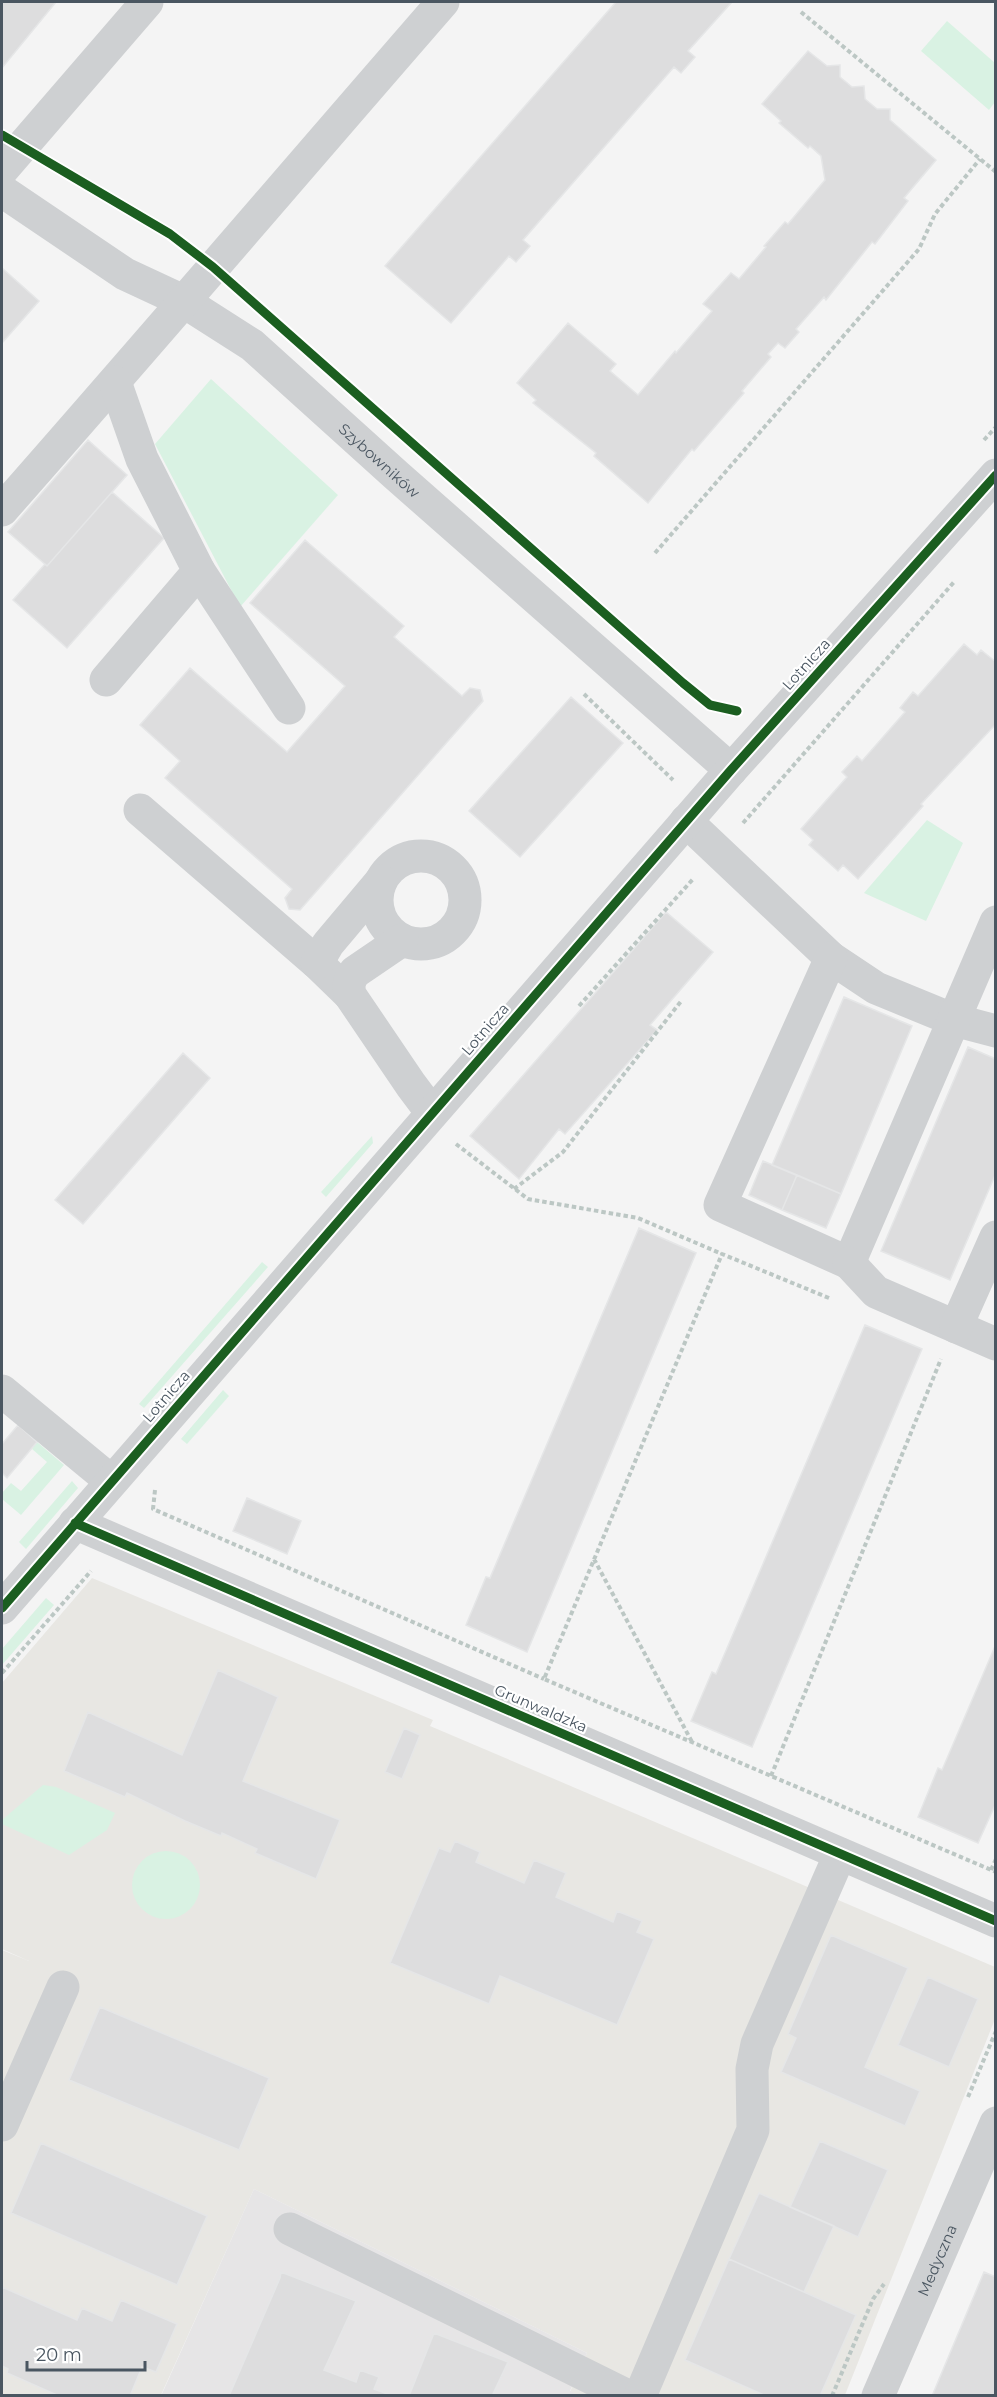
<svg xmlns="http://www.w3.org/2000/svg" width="997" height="2397" font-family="Montserrat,sans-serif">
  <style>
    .commercial { fill: #e8e7e3 }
    .education { fill: #e6e5e6 }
    .green { fill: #d9f2e3 }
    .building { fill: #ddddde; stroke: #e5e6e7; stroke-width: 1.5 }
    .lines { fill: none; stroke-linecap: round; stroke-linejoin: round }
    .path { stroke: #bcc7c4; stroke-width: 4; stroke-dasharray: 4.5 3; stroke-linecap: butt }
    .minor { stroke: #ced0d2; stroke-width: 33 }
    .cycleway-casing { stroke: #fff; stroke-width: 13 }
    .cycleway { stroke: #1b5e20; stroke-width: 9 }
    .labels { text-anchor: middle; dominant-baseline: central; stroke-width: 4.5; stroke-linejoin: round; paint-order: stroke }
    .street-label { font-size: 15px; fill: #4a5661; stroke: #fff }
  </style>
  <rect width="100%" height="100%" fill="#f4f4f4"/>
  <path class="commercial" d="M 92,1578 L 433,1720 L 430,1726 L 995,1967 L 995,2019 L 845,2395 L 578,2395 L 570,2392 L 587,2353 L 254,2189 L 161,2395 L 2,2395 L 2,1950 L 29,1961 L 2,1949 L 2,1683 Z"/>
  <path class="education" d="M 254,2189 L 587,2353 L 570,2391 L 578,2395 L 161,2396 Z"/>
  <path class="green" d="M 947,21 L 995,63 L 995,102 L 989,110 L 921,51 Z
    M 211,379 L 338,495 L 240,607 L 155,444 Z
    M 927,820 L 963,843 L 926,921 L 864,893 Z
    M 372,1136 L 373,1143 L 326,1197 L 321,1192 Z
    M 262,1262 L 268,1267 L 144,1408 L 139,1404 Z
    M 223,1390 L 229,1396 L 187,1444 L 181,1439 Z
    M 37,1442 L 64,1465 L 21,1515 L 2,1499 L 2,1493 L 11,1483 L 21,1491 L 47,1462 L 32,1449 Z
    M 72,1481 L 78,1488 L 26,1549 L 19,1542 Z
    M 46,1598 L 54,1605 L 2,1665 L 2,1649 Z
    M 43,1785 L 56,1787 L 115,1813 L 107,1830 L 69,1855 L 2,1824 L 2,1820 Z
    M132 1885a34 34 0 1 1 68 0a34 34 0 1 1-68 0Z"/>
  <path class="building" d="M 2,2 L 56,2 L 2,68 Z
    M 616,2 L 732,2 L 688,51 L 695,57 L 681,73 L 674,67 L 523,240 L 530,246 L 516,262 L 509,256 L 451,323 L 385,266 Z
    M 808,51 L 827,66 L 840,65 L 840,77 L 852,87 L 864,86 L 865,99 L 877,109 L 890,109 L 890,120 L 936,160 L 904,198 L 908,201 L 875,244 L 872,242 L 826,300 L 824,297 L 796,329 L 799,332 L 785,348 L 778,343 L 768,354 L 771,357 L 742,391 L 744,393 L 694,451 L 692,449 L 648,503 L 594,456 L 596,453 L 533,403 L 536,400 L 517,383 L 568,323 L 616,364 L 610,371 L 638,395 L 675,351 L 676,353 L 712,311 L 703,304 L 731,273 L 739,279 L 766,247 L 764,246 L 785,222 L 788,224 L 825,180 L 821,156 L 810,146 L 808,148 L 779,123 L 781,121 L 762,104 Z
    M 2,268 L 39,301 L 2,343 Z
    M 88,440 L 127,475 L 47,566 L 8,532 Z
    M 112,492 L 164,538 L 67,648 L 13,600 L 45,564 L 47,566 Z
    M 305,540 L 404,626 L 394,637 L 462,696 L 470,688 L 480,690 L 483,701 L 300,910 L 289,909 L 285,898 L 292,889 L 165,778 L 180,761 L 140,725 L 190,668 L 287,752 L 345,686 L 250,603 Z
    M 964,644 L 977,655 L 981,650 L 996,662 L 996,724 L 921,804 L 923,806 L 858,879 L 843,865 L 838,871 L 809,845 L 813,840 L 801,829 L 847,777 L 842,772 L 857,756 L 862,761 L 905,712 L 900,708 L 913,692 L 918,696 Z
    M 571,697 L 623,743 L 520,857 L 469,811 Z
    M 666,912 L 713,952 L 650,1025 L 657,1030 L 565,1134 L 559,1129 L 519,1179 L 470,1136 Z
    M 844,997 L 912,1026 L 841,1194 L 772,1165 Z
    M 968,1047 L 996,1059 L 996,1173 L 950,1280 L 881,1251 Z
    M 183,1053 L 210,1078 L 83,1224 L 55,1200 Z
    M 763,1161 L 797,1175 L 782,1210 L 749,1195 Z
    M 797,1175 L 841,1194 L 826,1228 L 782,1210 Z
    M 639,1228 L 696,1253 L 527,1652 L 466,1625 L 486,1577 L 490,1578 Z
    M 865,1325 L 922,1349 L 752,1747 L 691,1721 L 712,1672 L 716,1674 Z
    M 18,1425 L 37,1442 L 7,1478 L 2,1473 L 2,1444 Z
    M 247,1498 L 301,1521 L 287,1554 L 233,1531 Z
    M 996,1644 L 996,1803 L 978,1843 L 918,1817 L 938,1768 L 942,1770 Z
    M 218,1670 L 278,1697 L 243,1781 L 340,1820 L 316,1879 L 255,1853 L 257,1849 L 222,1833 L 221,1836 L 185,1821 L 127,1793 L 125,1797 L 64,1771 L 88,1712 L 182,1755 Z
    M 404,1728 L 420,1735 L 402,1779 L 385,1772 Z
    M 455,1841 L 480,1852 L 476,1862 L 524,1883 L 534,1860 L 566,1873 L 556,1897 L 613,1922 L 617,1911 L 642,1921 L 637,1932 L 654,1939 L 617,2025 L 500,1976 L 489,2004 L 390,1963 L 439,1848 L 450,1852 Z
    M 831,1935 L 908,1968 L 865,2067 L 920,2091 L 905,2126 L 781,2072 L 796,2038 L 788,2034 Z
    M 928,1977 L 978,1999 L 949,2067 L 898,2045 Z
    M 100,2007 L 269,2078 L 239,2150 L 69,2080 Z
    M 820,2141 L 888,2170 L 858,2237 L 790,2207 Z
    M 41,2143 L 207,2216 L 177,2285 L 11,2213 Z
    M 759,2193 L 834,2226 L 804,2292 L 729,2259 Z
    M 729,2259 L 856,2315 L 820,2396 L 766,2396 L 685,2360 Z
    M 281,2272 L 356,2301 L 324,2370 L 356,2382 L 360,2370 L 379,2377 L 374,2389 L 393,2396 L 229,2396 L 280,2278 Z
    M 984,2272 L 996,2277 L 996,2396 L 932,2396 Z
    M 2,2287 L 77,2320 L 82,2308 L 112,2321 L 121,2300 L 177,2324 L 156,2372 L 142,2367 L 130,2396 L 59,2396 L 7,2373 L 8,2369 L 2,2366 Z
    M 434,2333 L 508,2362 L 492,2396 L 409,2396 Z"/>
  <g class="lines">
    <path class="path" d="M 801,12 L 996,172
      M 984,440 L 996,427
      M 655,553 L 919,249 L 935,214 L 980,159
      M 584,694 L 673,780
      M 743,823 L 954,582
      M 579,1006 L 694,878
      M 456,1144 L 528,1199 L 638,1218 L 722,1254
      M 514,1189 L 563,1152 L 682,1000
      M 829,1298 L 722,1254 L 544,1679 L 996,1872
      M 155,1490 L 153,1509 L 544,1679
      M 594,1559 L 692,1742
      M 2,1673 L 91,1571
      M 771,1776 L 941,1359
      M 991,1870 L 996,1859
      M 968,2097 L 996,2031
      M 832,2396 L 873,2299 L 884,2284"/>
    <g class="minor">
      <path d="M 2,170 L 147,2"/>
      <path id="s1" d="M 2,191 L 125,274 L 183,301 L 252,345 L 396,475 L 731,770"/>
      <path d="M 2,510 C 150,342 296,171 443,2"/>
      <path d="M 199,571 L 289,708"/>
      <path d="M 106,680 L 199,571 L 142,459 L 115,382"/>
      <path d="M 140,810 L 317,963 L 350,995"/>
      <path d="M 686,821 L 831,958 L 876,988 L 954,1020 L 996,1031"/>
      <circle cx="421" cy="900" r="44"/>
      <path d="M 402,940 L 355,972 C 349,980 348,985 350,995 L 411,1085 L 432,1113"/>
      <path d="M 831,958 L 720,1205 L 849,1263 L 996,922"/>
      <path d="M 317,963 L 328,944 L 381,881"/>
      <path d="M 849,1263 L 876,1292 L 996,1344"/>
      <path d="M 956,1327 L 996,1237"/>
      <path d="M 2,1391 L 111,1481"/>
      <path d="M 75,1523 L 996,1921"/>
      <path d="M 2,1608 L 731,770 L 996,475"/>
      <path d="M 2,2125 L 63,1987"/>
      <path d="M 290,2229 L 628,2396"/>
      <path d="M 640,2396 L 753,2130 L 752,2069 L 757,2044 L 840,1854"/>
      <path id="s2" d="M 878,2396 L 996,2123"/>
    </g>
    <defs>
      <path id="cycleway" d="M 2,135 L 170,234 L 213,267 L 683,683 L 710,705 L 737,711
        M 75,1523 L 996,1921
        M 2,1608 L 731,770 L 996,475"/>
    </defs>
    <use href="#cycleway" class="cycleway-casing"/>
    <use href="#cycleway" class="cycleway"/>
  </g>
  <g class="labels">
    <g class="street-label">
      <text stroke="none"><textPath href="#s1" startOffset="466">Szybowników</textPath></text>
      <text transform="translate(806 664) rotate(-48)">Lotnicza</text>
      <text transform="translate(485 1029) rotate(-49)">Lotnicza</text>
      <text transform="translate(166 1396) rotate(-49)">Lotnicza</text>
      <text transform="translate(541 1708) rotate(23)">Grunwaldzka</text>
      <text stroke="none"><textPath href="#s2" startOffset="148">Medyczna</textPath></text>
    </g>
  </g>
  <rect width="997" height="2397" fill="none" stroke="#4a5661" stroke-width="6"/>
  <path d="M27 2361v9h118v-9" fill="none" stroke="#4a5661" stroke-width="3"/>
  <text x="36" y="2361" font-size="18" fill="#4a5661" stroke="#ffffff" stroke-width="4.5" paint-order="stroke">20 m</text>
</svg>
